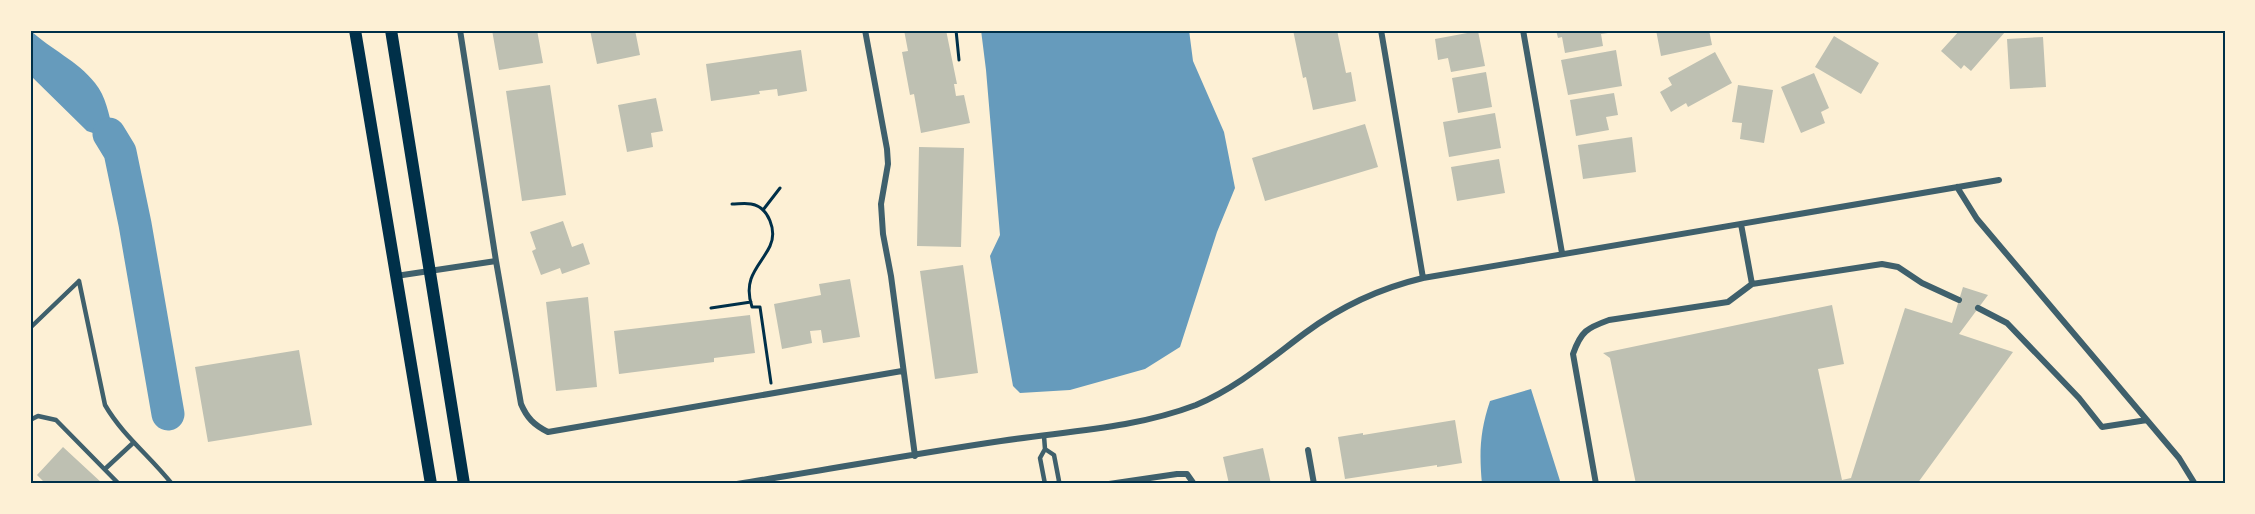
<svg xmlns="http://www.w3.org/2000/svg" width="2255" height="514" font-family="'Roboto Condensed',sans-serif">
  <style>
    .water { fill: #669bbc }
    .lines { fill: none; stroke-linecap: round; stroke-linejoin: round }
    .river { stroke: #669bbc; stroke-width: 33 }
    .building { fill: #bec0b2 }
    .path { stroke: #003049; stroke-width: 3 }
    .service { stroke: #3f606c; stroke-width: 4.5 }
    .minor { stroke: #3f606c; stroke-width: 6 }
    .secondary { stroke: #003049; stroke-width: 12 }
    .neatline { fill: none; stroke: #003049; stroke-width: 2 }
  </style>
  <rect width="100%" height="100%" fill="#fdf0d5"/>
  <path class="water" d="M 30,30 C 50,49 78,61 95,83 C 106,96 109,115 113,131 L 105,137 L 87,131 L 30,75 Z
    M 981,30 L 1189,30 L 1193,61 L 1224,132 L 1235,188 L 1217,232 L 1180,347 L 1145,369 L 1070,390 L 1020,393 L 1013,386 L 990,256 L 1000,235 L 986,70 Z
    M 1531,389 L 1561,484 L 1482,484 C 1479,452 1480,431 1490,401 Z"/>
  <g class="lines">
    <path class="river" d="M 109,134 L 120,152 L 135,224 L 168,414"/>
  </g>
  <path class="building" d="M 492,30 L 537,30 L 543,63 L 499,70 Z
    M 590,30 L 635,30 L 640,55 L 597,64 Z
    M 904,30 L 946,30 L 957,84 L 954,84 L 956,96 L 964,95 L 970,123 L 921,133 L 914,94 L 910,95 L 902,52 L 908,51 Z
    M 1293,30 L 1337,30 L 1346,73 L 1351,72 L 1356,101 L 1313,110 L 1306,77 L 1303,78 Z
    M 1556,30 L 1607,30 L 1608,33 L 1601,34 L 1603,46 L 1565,53 L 1562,37 L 1558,38 Z
    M 1656,30 L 1709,30 L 1712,45 L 1661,56 Z
    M 1960,30 L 2003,30 L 2005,32 L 1971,71 L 1964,65 L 1961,69 L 1941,51 Z
    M 1478,31 L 1485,66 L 1451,72 L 1448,58 L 1438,60 L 1435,39 Z
    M 1834,36 L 1879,63 L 1861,94 L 1815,67 Z
    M 2043,37 L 2046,87 L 2010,89 L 2007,39 Z
    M 801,50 L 807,91 L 778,96 L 777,89 L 759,91 L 760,94 L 711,101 L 706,64 Z
    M 1616,50 L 1622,86 L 1568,95 L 1561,60 Z
    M 1715,52 L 1732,83 L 1688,107 L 1686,103 L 1671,112 L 1660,92 L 1672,85 L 1668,78 Z
    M 1486,72 L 1492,107 L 1458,113 L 1452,78 Z
    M 1814,73 L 1829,108 L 1821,112 L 1825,123 L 1801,133 L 1781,87 Z
    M 550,85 L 566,195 L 522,201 L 506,91 Z
    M 1738,85 L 1773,90 L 1764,143 L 1740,139 L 1742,123 L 1732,122 Z
    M 1614,93 L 1618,115 L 1606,117 L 1609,130 L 1576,136 L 1570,100 Z
    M 656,98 L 663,131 L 651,133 L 653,147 L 627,152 L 618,105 Z
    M 1495,113 L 1501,148 L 1449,157 L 1443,122 Z
    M 1365,124 L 1378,167 L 1265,201 L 1252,158 Z
    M 1632,137 L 1636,172 L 1583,179 L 1578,145 Z
    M 919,147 L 964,148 L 961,247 L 917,246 Z
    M 1499,159 L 1505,193 L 1457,201 L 1451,167 Z
    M 563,221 L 572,247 L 583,243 L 590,264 L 562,274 L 560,268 L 541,275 L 532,251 L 536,249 L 530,232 Z
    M 963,265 L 978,373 L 935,379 L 920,271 Z
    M 850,279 L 860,337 L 823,343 L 821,330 L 810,331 L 812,343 L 782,349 L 774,304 L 821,295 L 819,284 Z
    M 1963,287 L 1988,295 L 1959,334 L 2013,352 L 1917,484 L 1636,484 L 1610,358 L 1603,353 L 1832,305 L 1844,364 L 1818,369 L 1842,480 L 1851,478 L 1905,308 L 1952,323 Z
    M 588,297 L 597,387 L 556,391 L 546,302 Z
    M 750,315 L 755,353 L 714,358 L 714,362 L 619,374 L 614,331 Z
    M 299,350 L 312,425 L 208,442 L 195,367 Z
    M 1455,420 L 1462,463 L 1437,467 L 1437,465 L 1345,479 L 1338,437 L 1363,433 L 1363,435 Z
    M 63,447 L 103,484 L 46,484 L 37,475 Z
    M 1263,448 L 1271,484 L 1229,484 L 1223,457 Z"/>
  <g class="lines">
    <path class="path" d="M 956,30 L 959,60
      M 732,204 C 738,204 745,203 751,204 C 769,207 777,231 770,246 C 765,257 755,267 751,279 C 748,288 749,298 752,307 L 760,307 L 771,383
      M 763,210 L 780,188
      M 711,308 L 751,302"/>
    <path class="service" d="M 79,281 L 105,405 C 123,436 150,456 172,484
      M 30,328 L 79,281
      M 30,420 L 38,416 L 56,420 L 119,484
      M 1044,436 L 1045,449 L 1040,458 L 1045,484
      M 1045,449 L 1054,455 L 1059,481 L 1057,484
      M 105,469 L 133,443"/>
    <path class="minor" d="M 460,30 L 496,261 L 521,404 C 527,418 534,425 548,432 L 902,371
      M 865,30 L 887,149 L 888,164 L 881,204 L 883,234 L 891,276 L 915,456
      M 1381,30 L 1423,278
      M 1523,30 L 1562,253
      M 1957,187 L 1977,219 L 2179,458 L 2195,484
      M 1741,224 L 1752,284
      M 396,276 L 496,261
      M 1978,308 L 2007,323 L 2079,398 L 2102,427 L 2147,420
      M 1308,450 L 1314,484
      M 737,484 C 825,470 913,454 1001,441 C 1067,431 1133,429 1196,405 C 1237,388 1270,359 1305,333 C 1340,307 1381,288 1423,278 L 1999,180
      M 1109,484 L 1177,474 L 1187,474 L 1194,484
      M 1596,484 L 1573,354 C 1581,331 1587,328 1609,320 L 1728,302 L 1752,284 L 1882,264 L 1898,267 L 1922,283 L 1959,300"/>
    <path class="secondary" d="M 355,30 L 431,484
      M 391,30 L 464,484"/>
  </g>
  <rect width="2255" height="514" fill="none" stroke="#fdf0d5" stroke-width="63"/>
  <rect x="32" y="32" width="2192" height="450" class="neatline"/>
</svg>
